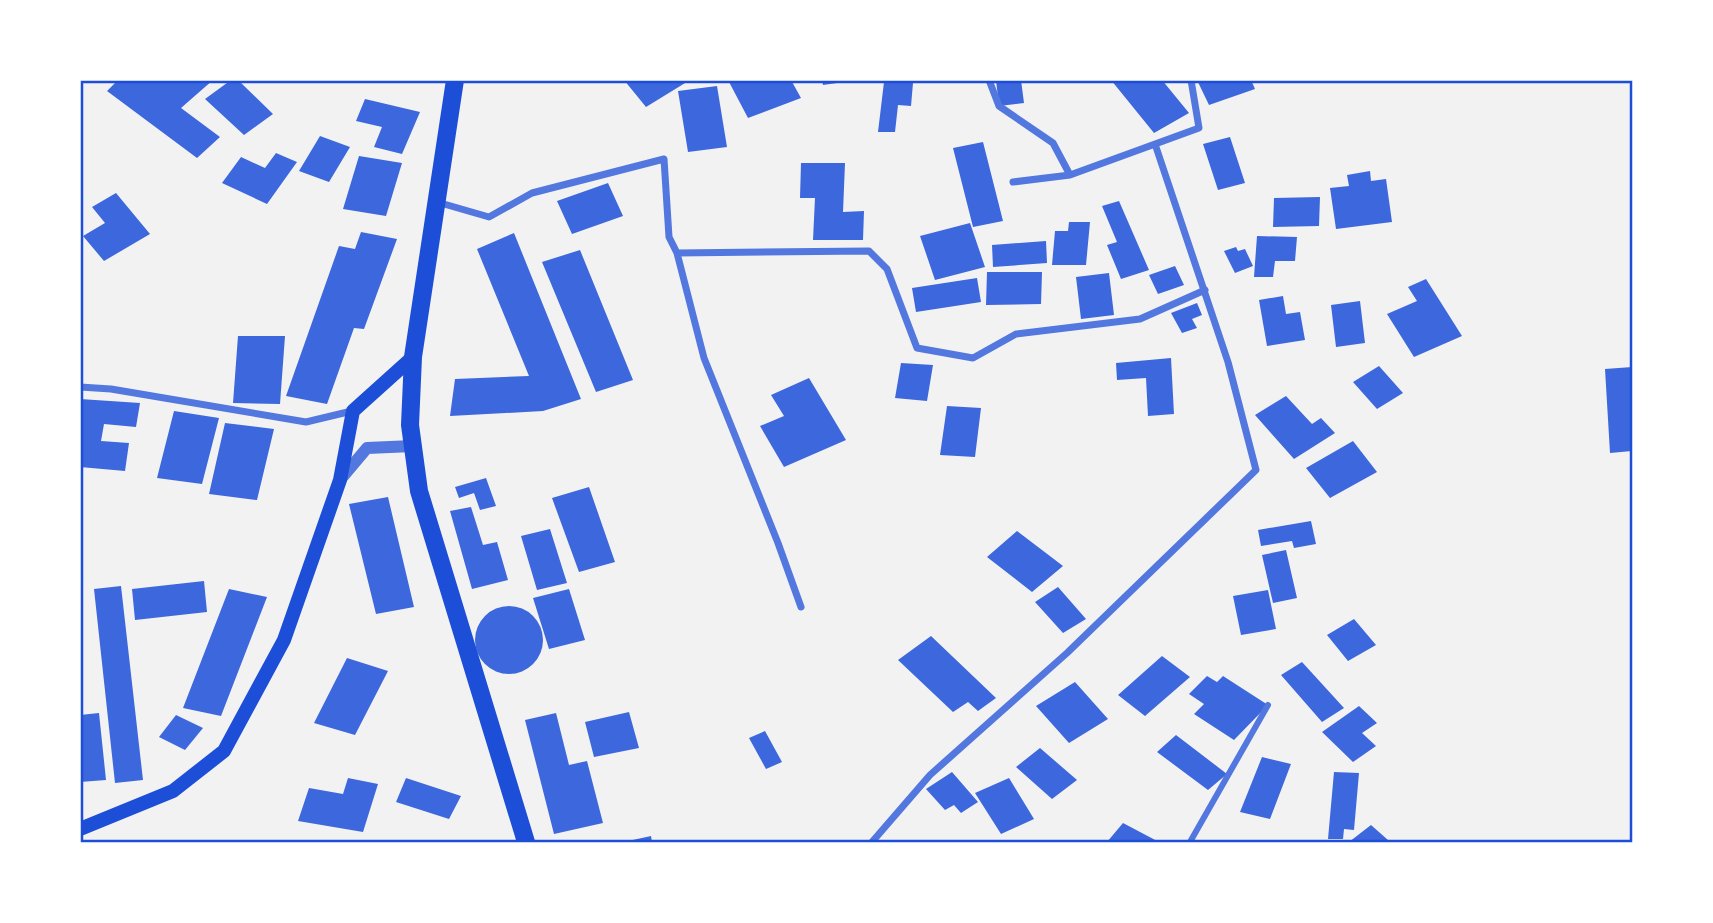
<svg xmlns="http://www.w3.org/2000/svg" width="1713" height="923" font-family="'Fira Sans',sans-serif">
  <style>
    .building { fill: #3d67dc }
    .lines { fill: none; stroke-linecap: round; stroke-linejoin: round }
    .pedestrian { stroke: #5277de; stroke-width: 6 }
    .minor { stroke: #5277de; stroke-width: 7 }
    .tertiary { stroke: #5277de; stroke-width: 12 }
    .secondary { stroke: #1d4ed8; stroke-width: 14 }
    .trunk { stroke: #1d4ed8; stroke-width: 18 }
    .neatline { fill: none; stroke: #1d4ed8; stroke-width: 2.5 }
  </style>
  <rect width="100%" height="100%" fill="#f2f2f2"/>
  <path class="building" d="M 118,80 L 213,80 L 181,108 L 220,137 L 197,158 L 107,91 Z
    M 231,80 L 238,80 L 273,114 L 244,135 L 205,99 Z
    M 624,80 L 690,80 L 646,107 Z
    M 728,80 L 791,80 L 801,98 L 748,118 Z
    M 822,80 L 844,80 L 844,82 L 823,85 Z
    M 996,80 L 1021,80 L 1024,103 L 999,106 Z
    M 1111,80 L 1162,80 L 1189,113 L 1154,133 Z
    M 1197,80 L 1251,80 L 1255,89 L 1209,105 Z
    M 884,82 L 913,83 L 911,106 L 898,105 L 895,132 L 878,132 Z
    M 717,86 L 727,147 L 688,152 L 678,91 Z
    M 365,99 L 420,112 L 402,154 L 374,147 L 382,127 L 356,121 Z
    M 320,136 L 350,147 L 329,182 L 299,171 Z
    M 1230,137 L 1245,183 L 1218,190 L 1203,144 Z
    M 983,142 L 1003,221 L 973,227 L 953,148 Z
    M 276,153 L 297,162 L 267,204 L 222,183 L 241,157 L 265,168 Z
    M 359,156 L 402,163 L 386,216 L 343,209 Z
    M 801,163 L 845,163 L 843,212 L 864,211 L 863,240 L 813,240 L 815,198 L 800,198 Z
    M 1370,171 L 1371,181 L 1386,179 L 1392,222 L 1336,229 L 1330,188 L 1349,186 L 1347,175 Z
    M 608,183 L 623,216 L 572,234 L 557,201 Z
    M 116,193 L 150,234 L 104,261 L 83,236 L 105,223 L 92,207 Z
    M 1320,197 L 1319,226 L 1273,227 L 1274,198 Z
    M 1119,201 L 1149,270 L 1121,279 L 1107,245 L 1117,242 L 1102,206 Z
    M 1069,222 L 1090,222 L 1086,265 L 1052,265 L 1055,231 L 1068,231 Z
    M 970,223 L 985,267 L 935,280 L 920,236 Z
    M 361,232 L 397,239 L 364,329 L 354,328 L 327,404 L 286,396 L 339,246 L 355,249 Z
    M 514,233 L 581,399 L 543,411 L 450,416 L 455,379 L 529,376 L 477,249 Z
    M 1257,236 L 1297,237 L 1295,261 L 1275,261 L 1273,277 L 1254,277 Z
    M 1046,241 L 1047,263 L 993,267 L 992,245 Z
    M 1236,247 L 1238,251 L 1245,249 L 1253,266 L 1235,273 L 1224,251 Z
    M 580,250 L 633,380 L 596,392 L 542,262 Z
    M 1175,266 L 1184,285 L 1158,294 L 1149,275 Z
    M 987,272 L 1042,272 L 1041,304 L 986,305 Z
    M 1109,273 L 1114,315 L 1081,319 L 1076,277 Z
    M 977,278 L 981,302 L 916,312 L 912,288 Z
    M 1426,279 L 1462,336 L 1414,357 L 1387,314 L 1417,301 L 1408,287 Z
    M 1283,296 L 1286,314 L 1300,312 L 1305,340 L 1267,346 L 1259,300 Z
    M 1360,301 L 1365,343 L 1336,347 L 1331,305 Z
    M 1197,303 L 1202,315 L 1192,319 L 1197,328 L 1182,333 L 1171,313 Z
    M 238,336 L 285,336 L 280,404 L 233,403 Z
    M 1171,358 L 1174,414 L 1148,416 L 1146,378 L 1117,380 L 1116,363 Z
    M 901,363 L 933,365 L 927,401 L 895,398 Z
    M 1379,366 L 1403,393 L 1377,409 L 1353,382 Z
    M 1632,367 L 1632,451 L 1610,453 L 1605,369 Z
    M 809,378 L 846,440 L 784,467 L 760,426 L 784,416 L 771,395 Z
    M 1286,396 L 1312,424 L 1321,418 L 1335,433 L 1294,459 L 1255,415 Z
    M 80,399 L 140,403 L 136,427 L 104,424 L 101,441 L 129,443 L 125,471 L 80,467 Z
    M 947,406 L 981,408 L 975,457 L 940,455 Z
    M 174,411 L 219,418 L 202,484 L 157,478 Z
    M 225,423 L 274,429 L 257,500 L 209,494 Z
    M 1353,441 L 1377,472 L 1330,498 L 1306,468 Z
    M 486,478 L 496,506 L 480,510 L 474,493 L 459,498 L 455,487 Z
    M 589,487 L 615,562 L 579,572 L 552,498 Z
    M 388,497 L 414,607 L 376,614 L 349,504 Z
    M 471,507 L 483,545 L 497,542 L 508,580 L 472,589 L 450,511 Z
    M 1311,521 L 1316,544 L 1294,548 L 1292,541 L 1261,546 L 1258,530 Z
    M 550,529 L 567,583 L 537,590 L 521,536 Z
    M 1017,531 L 1063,566 L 1032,592 L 987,557 Z
    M 1286,550 L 1297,598 L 1273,603 L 1262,555 Z
    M 204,581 L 207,612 L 135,620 L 132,589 Z
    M 121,586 L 143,780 L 115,783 L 94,589 Z
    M 1058,587 L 1086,619 L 1063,633 L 1035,602 Z
    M 229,589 L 267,597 L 221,716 L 183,708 Z
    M 569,589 L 585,640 L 549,649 L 533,598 Z
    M 1268,590 L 1276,629 L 1241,635 L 1233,596 Z
    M475 640a34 34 0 1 1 68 0a34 34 0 1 1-68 0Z
    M 1354,619 L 1376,645 L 1348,661 L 1327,635 Z
    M 931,636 L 996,698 L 978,711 L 968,702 L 953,712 L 898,660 Z
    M 1162,656 L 1190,677 L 1145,716 L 1118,695 Z
    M 347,658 L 388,671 L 355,735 L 314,723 Z
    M 1302,662 L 1344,708 L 1322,722 L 1281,675 Z
    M 1207,676 L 1217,682 L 1223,676 L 1268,705 L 1234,740 L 1194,714 L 1204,704 L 1189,694 Z
    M 1075,682 L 1108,719 L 1069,743 L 1036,706 Z
    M 1359,706 L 1377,723 L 1362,733 L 1376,746 L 1353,762 L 1322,732 Z
    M 629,712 L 639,748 L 594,757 L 585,722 Z
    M 99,713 L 106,780 L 80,782 L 80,715 Z
    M 556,713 L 569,765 L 587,761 L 603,823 L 554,834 L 525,720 Z
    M 176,715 L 203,728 L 185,750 L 159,737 Z
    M 765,731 L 782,762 L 766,769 L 749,738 Z
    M 1176,735 L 1227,774 L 1208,790 L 1157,752 Z
    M 1040,748 L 1077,780 L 1052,799 L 1016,767 Z
    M 1262,757 L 1291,764 L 1270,819 L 1240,812 Z
    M 952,772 L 978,802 L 961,813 L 954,805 L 945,810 L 926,789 Z
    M 1334,772 L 1359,773 L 1354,830 L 1344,829 L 1343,839 L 1328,839 Z
    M 348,778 L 378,784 L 363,832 L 298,821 L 309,788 L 343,794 Z
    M 406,778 L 461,796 L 449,819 L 396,802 Z
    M 1009,778 L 1034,819 L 1001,834 L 975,793 Z
    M 1123,823 L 1159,842 L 1107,842 Z
    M 1371,825 L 1388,840 L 1385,842 L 1349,842 Z
    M 651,836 L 652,842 L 628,842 L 628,841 Z"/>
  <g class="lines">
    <path class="pedestrian" d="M 1190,842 L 1268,705"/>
    <path class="minor" d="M 989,80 L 999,106 L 1053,143 L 1070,175 L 1199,128 L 1191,80
      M 1013,182 L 1070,175
      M 437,202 L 489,217 L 532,193 L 664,159 L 669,237 L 677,253 L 869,251 L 887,269 L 917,348 L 973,358 L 1016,334 L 1140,319 L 1205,290
      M 677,253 L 704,358 L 778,543 L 801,607
      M 80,387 L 111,389 L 306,422 L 352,411
      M 872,842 L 930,775 L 1067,653 L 1256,470 L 1228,362 L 1155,144"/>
    <path class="tertiary" d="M 340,480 L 367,448 L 413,446"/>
    <path class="secondary" d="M 80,829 L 173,791 L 224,751 L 284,640 L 340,480 L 353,411 L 413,357"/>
    <path class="trunk" d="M 455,80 L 413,357 L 410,425 L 419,491 L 526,842"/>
  </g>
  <rect width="1713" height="923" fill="none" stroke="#ffffff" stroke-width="164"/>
  <rect x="82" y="82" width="1549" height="759" class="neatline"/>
</svg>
